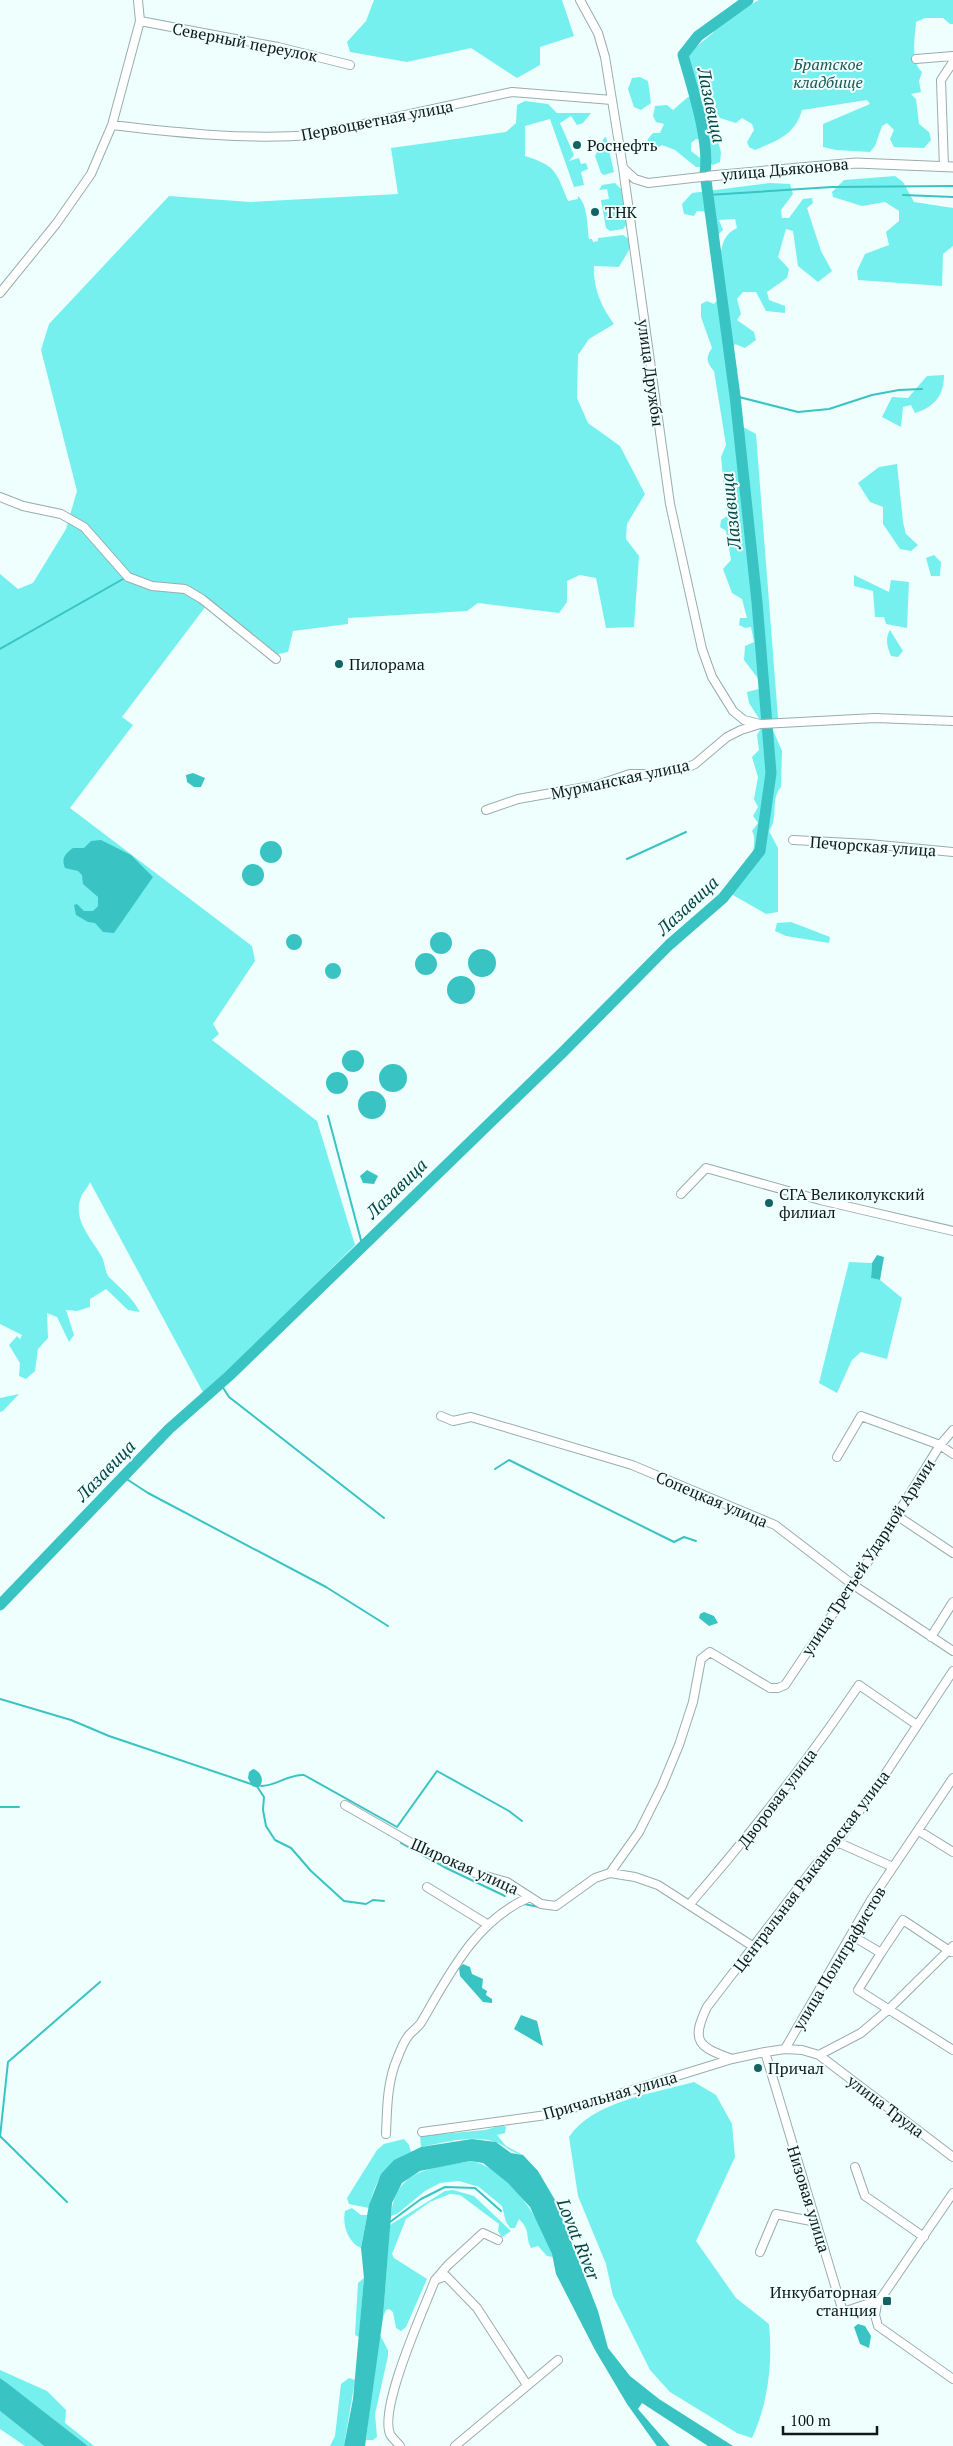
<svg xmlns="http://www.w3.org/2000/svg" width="953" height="2446" font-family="'PT Serif',serif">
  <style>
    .green { fill: #75f0ef }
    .water { fill: #39c4c3 }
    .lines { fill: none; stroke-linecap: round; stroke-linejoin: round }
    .stream { stroke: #39c4c3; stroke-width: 2 }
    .river { stroke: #39c4c3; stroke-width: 11 }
    .minor-casing { stroke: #99adad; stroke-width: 10 }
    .major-casing { stroke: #99adad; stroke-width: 11 }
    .minor { stroke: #fff; stroke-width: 8 }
    .major { stroke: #fff; stroke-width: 9 }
    .poi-dot { fill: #136362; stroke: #eefffe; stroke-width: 2 }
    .labels { text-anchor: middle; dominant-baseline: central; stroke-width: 4; stroke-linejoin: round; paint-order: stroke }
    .street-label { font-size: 16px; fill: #101818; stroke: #eefffe }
    .park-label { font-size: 16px; font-style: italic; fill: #1c5554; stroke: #eefffe }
    .poi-label { font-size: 16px; fill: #101818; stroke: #eefffe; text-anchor: start }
    .water-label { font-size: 18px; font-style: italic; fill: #064545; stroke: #eefffe }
  </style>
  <rect width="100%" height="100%" fill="#eefffe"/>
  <path class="green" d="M 374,0 L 562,0 L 574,36 L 540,47 L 540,65 L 517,78 L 471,48 L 407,62 L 350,52 L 347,42 L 366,21 Z
    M 759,0 L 953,0 L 953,24 L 950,24 L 943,18 L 925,18 L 916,22 C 915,37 910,61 922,72 L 919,81 L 921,92 L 911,94 L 916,99 L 919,124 L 929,132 L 931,140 L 924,148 L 894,147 L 890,139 L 894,130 L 887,123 L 882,126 L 875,146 L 870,152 L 836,150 L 823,147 L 823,124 L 870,104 L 867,100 L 802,110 C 795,135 778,140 755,150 L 749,147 L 747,142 L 754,130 L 752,124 L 742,118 L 736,123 L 720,118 L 704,96 L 696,93 L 687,54 L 713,33 L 716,24 Z
    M 640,77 L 648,81 L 651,103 L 641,110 L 634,107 L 628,89 L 632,78 Z
    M 688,97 L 697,98 L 710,113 L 721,152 L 720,162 L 713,165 L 709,163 L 705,140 L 696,139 L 691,143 L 691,151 L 704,161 L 701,167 L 696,167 L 675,150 L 662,145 L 653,150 L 648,146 L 648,139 L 653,133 L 660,133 L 664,124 L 656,122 L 653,116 L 655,106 L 667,105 L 673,110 Z
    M 525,101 L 548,104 L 557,113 L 591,113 L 583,123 L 577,125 L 571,116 L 560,123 L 574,155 L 569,161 L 579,158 L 581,164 L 586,163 L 588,169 L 581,172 L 584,185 L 574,187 L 550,119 L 525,126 L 525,156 C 557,166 556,172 568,201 L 578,199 L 578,196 C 588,205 587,226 589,239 L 592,239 L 593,242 L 598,241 L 598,238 L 623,235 L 629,239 L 629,250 L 619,267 L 594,266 C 593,287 601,307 614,324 L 589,339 L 578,355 L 577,398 L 588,423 L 620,446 L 645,494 L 627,524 L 626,539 L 639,556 L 634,627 L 606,628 L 596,578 L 580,575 L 567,581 L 567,602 L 559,613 L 478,603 L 467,611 L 348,618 L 348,624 L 293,631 L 288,652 L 274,655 L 209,602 L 122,717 L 133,725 L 70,808 L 252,946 L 255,961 L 213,1024 L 219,1034 L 212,1040 L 317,1121 L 355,1245 L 205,1396 L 90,1182 C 88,1188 82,1193 81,1197 C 72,1220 92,1239 102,1257 C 105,1263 105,1274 110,1278 C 123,1291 131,1296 140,1312 L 128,1310 L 106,1289 L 90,1299 L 90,1307 L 77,1311 L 66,1310 L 74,1335 L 69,1342 L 57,1317 L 47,1313 L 48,1338 L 38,1349 L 35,1371 L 26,1379 L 19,1376 L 20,1363 L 9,1345 L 17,1336 L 20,1339 L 22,1335 L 0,1324 L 0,574 L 18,589 L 33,583 L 66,529 L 77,491 L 41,350 L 49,324 L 169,196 L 250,202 L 398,194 L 391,148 L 506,132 L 516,123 L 517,105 Z
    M 606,137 L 614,172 L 604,175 L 601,173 L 595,156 L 604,138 Z
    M 895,176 L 903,182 L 914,202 L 953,208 L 953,246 L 943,254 L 942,286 L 858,280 L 857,271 L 865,254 L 889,245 L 886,232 L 899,221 L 899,211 L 885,202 L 862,206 L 833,197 L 832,192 L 844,180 Z
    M 615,183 L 621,189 L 627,224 L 623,229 L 610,231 L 606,228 L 601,200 L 609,199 L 607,189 L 599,190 L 602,185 Z
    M 770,183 L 790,184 L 793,194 L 781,210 L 782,218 L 789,218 L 803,199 L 812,198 L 813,203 L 807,208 L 821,251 L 832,271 L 818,282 L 798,266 L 793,231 L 786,229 L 778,257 L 789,269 L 787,278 L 767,292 L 769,300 L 785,306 L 785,313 L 766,311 L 756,292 L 743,292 L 737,299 L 741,314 L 737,320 L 754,332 L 756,340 L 745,348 L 735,344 L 731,350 L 741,426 L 756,434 L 778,718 L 771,722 L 760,720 L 749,703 L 747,692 L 759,689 L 760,681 L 744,660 L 745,646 L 754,642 L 751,627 L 745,628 L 739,625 L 740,618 L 747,618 L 742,599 L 732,593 L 723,569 L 731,560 L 726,531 L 720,527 L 721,520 L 727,516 L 721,457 L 726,445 L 714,371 C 707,363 705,358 712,348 L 701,317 L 701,304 L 707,301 L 714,304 L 724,292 C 722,271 713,239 737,228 L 735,219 L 719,220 L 723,230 L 719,234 L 711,234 L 704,211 L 697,211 L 694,216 L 684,214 L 682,204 L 692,193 Z
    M 944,375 C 944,395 935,407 915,413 L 911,405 L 903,407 L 901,427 L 882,417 L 892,397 L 908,398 L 927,376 Z
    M 897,464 L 903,522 L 906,534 L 918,545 L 911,551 L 900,549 L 883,524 L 883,507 L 870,502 L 858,483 L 879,467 Z
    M 934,555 L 941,562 L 940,576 L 931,576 L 926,558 Z
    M 854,575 L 889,592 L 891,580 L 909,582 L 907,628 L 886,624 L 884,617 L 875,617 L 873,591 L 854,586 Z
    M 890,630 L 903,651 L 898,657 L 891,656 C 887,647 885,638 890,630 Z
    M 761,728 L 772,728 L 782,751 L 781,787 C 770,799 779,818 769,831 L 778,848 L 778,912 L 766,914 L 731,894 L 728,888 C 733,875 736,879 744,871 C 751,864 758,840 752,831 L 758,823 L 753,816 L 758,807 L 754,799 L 758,777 L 752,757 L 759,750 L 757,735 Z
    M 791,922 L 830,937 L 829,943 L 786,936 L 775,931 L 777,923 Z
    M 849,1262 L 872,1263 L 871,1278 L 880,1280 L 902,1298 L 887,1359 L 861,1352 L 852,1360 L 837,1393 L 819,1383 Z
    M 19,1394 L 3,1411 L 0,1412 L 0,1398 Z
    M 694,2082 L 716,2095 L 732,2124 L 735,2157 L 696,2241 L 736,2298 L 769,2324 C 773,2362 768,2404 752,2438 L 737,2433 L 670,2392 L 650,2370 L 613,2296 L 606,2264 L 578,2196 L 569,2137 C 593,2101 655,2093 694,2082 Z
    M 502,2125 L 506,2127 L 505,2133 L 497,2135 L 506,2146 L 523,2155 C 508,2152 506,2145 495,2142 C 472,2134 444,2143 421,2147 L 420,2136 L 485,2130 Z
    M 404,2139 L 409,2145 L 411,2152 C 385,2164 375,2180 369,2208 L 349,2204 L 347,2198 L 377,2150 L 384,2144 Z
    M 470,2161 C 507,2166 544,2223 553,2257 L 547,2256 L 538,2246 L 531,2248 C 525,2236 531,2231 519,2219 L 515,2228 L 510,2228 L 506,2222 L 502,2206 L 479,2187 L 459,2181 L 440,2183 L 425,2191 L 397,2214 L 391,2216 C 396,2168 431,2169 470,2161 Z
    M 453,2190 L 474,2196 L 511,2231 L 502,2237 L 498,2231 L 499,2224 L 460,2195 L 450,2194 L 430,2202 L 406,2219 L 392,2254 L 394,2258 L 427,2279 L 406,2327 L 401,2331 L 396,2328 L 393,2312 L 389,2309 L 386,2310 L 383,2317 L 390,2225 L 445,2191 Z
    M 352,2208 L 361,2215 L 367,2215 L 361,2248 C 348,2243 342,2224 345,2211 Z
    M 364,2278 L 359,2337 L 355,2335 L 358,2283 Z
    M 379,2333 L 388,2350 L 388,2356 L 375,2414 L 377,2437 L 373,2440 L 366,2440 Z
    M 0,2370 L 47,2391 L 66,2410 L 65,2423 L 94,2446 L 88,2446 L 0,2378 Z
    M 349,2378 L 355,2380 L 344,2446 L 330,2446 L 335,2436 L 341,2384 Z
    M 0,2411 L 44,2446 L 25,2446 L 0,2429 Z"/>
  <path class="water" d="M 193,773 L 205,778 L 201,787 L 194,787 L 187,782 L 186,775 Z
    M 101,840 L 131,855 L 153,877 L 114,933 L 103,932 L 95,923 L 88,922 L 76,915 L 74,905 L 77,904 L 84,911 L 93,911 L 98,906 L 98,897 L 83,884 L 82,875 L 78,871 L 65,868 C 61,858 65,854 73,848 L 84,848 L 91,841 Z
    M260 852a11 11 0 1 1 22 0a11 11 0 1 1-22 0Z
    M242 875a11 11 0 1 1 22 0a11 11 0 1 1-22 0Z
    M430 943a11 11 0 1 1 22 0a11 11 0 1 1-22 0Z
    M286 942a8 8 0 1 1 16 0a8 8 0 1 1-16 0Z
    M468 963a14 14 0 1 1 28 0a14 14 0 1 1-28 0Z
    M415 964a11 11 0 1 1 22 0a11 11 0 1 1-22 0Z
    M325 971a8 8 0 1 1 16 0a8 8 0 1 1-16 0Z
    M447 990a14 14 0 1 1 28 0a14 14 0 1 1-28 0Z
    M342 1061a11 11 0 1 1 22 0a11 11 0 1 1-22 0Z
    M379 1078a14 14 0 1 1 28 0a14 14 0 1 1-28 0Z
    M326 1083a11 11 0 1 1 22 0a11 11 0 1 1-22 0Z
    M358 1105a14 14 0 1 1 28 0a14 14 0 1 1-28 0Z
    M 367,1170 L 378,1176 L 374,1184 L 363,1183 L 360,1176 Z
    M 877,1255 L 884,1257 L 880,1280 L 871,1278 L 872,1263 Z
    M 704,1612 L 714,1616 L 718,1623 L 709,1626 L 699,1618 L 700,1614 Z
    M 253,1769 C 262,1772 265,1782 258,1788 L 252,1786 L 248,1778 L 249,1772 Z
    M 463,1964 L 470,1967 L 472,1974 L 483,1979 L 482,1988 L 487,1991 L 486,1995 L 492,1999 L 492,2003 L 483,2002 L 460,1976 L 459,1968 Z
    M 521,2015 L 537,2021 L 543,2046 L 514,2029 Z
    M 472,2139 L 496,2142 L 511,2153 L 523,2155 L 538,2171 L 555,2200 L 598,2311 L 608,2348 L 630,2376 L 659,2399 L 733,2446 L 708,2446 L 642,2403 L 638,2409 L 670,2446 L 657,2446 L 627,2404 L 595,2350 L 556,2274 L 552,2254 L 530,2207 L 508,2183 L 483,2163 L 470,2161 L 420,2171 L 402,2183 L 392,2203 L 383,2317 L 365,2446 L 344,2446 L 353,2399 L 364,2278 L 361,2248 L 369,2205 L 381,2174 L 394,2160 L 421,2147 Z
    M 858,2324 L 865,2326 L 871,2336 L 869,2348 L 860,2344 L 854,2327 Z
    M 0,2378 L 7,2383 L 88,2446 L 44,2446 L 0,2411 Z"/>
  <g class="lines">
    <path class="stream" d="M 708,195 L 832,187 L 953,186
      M 903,195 L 953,197
      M 735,396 L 798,412 L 829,409 L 872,395 L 899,390 L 922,389
      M 0,649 L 123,579
      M 627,859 L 686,832
      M 328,1116 L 362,1244
      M 220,1383 L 229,1397 L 384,1518
      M 495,1469 L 509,1460 L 674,1542 L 684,1537 L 696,1541
      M 122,1476 L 148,1493 L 326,1587 L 388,1626
      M 0,1699 L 71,1720 L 109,1736 L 251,1784
      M 261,1786 C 277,1786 288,1774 304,1775 L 397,1827 L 437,1771 L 509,1811 L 522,1821
      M 258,1788 L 264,1797 L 263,1810 L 266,1826 L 275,1840 L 291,1848 L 311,1871 L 344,1901 L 366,1904 L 373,1900 L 384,1901
      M 0,1807 L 19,1807
      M 401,1843 L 444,1867 L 505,1896
      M 524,1904 L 539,1907
      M 0,2137 L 8,2062 L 100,1982
      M 1,2137 L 67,2202
      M 390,2222 L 421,2199 L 445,2187 L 475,2188 L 501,2211"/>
    <path class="river" d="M 0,1605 L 169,1429 L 229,1376 L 294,1313 L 562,1053 L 669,945 L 723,898 L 760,851 L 771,773 L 757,602 L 735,396 L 705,173 C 710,141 692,87 683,55 L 698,36 L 748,0"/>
    <defs>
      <path id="minor" d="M 580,0 L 598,33 L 605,57 L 623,168 L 670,504 L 702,649 L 712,677 L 733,711 L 744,720 L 760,724
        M 140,21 L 278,47 L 350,65
        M 916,59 L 953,56
        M 112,125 C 179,133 246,140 313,135 L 512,92 L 612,100
        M 944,167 L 941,80 L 953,62
        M 623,168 L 635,179 L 648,183 L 710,176
        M 0,293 L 56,224 L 91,174 L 112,125 L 140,21 L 138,0
        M 0,497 L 23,506 L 61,514 L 84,527 L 128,577 L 152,586 L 185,589 L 202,599 L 276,659
        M 486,810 L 518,799 L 597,785 L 630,774 L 652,774 L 686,768 L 695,764 L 727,737 L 741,730 L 760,724 L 875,718 L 953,721
        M 793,840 L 869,844 L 953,852
        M 681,1194 L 706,1168 L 820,1200 L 953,1231
        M 441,1416 L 453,1421 L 471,1417 L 632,1465 L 775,1525 L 852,1584 L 953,1651
        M 837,1457 L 861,1416 L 940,1445 L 953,1454
        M 896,1515 L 953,1553
        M 931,1637 L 953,1602
        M 345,1805 L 434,1856 L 475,1873 L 507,1882 L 541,1904 L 556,1906 L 595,1878 L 610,1873 L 639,1832 L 662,1786 L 679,1745 L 693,1702 L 701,1659 L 710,1652 L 770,1688 L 778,1688 L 785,1685 L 869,1560 L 940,1445 L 953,1430
        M 919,1831 L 953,1852
        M 837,1842 L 893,1867
        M 610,1873 L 635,1877 L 658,1885 L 754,1947
        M 427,1887 L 487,1924
        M 689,1905 C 750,1835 807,1762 859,1685 L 917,1725
        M 851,1935 L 881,1953 L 903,1920 L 951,1952
        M 881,1953 L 858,1990 L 953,2050
        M 785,2049 L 871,1900 L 953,1778
        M 765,2052 L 843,2312 L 870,2303 L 877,2304
        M 819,2055 L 861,2033 L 889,2009 L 953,1946
        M 732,2059 C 699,2047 690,2042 707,2007 L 815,1866 L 837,1842 L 878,1785 L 953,1671
        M 422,2132 L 554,2114 L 732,2059 L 765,2052 L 785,2049 L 802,2050 L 819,2055 L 953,2157
        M 386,2134 C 387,2110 387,2082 397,2059 C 400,2051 404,2041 409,2035 C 413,2030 419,2027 422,2021 C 450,1973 476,1920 530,1897
        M 855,2167 L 865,2196 L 924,2237
        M 953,2193 L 877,2304 L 875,2315 L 878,2326 L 953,2379
        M 760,2252 L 776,2214 L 816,2222
        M 435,2280 L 448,2265 L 483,2233 L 498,2240
        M 400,2446 C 397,2442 392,2438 390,2434 C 379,2407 424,2309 435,2280 L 446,2276 L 477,2308 L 527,2385
        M 455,2446 L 558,2360"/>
      <path id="major" d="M 710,176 L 856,163 L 953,167"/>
    </defs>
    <use href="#minor" class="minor-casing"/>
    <use href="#major" class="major-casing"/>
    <use href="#minor" class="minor"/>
    <use href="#major" class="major"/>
  </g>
  <g class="poi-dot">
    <circle cx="577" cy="145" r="5"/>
    <circle cx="595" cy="212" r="5"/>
    <circle cx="339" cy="664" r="5"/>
    <circle cx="769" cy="1203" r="5"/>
    <circle cx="758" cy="2068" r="5"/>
    <rect x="882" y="2296" width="10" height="10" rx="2.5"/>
  </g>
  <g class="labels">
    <g class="street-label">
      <text transform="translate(245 42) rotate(11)">Северный переулок</text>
      <text transform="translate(377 120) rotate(-11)">Первоцветная улица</text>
      <text transform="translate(785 169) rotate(-5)">улица Дьяконова</text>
      <text transform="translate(651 373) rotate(82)">улица Дружбы</text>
      <text transform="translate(620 779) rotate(-12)">Мурманская улица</text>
      <text transform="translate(873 846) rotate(4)">Печорская улица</text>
      <text transform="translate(712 1499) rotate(23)">Сопецкая улица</text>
      <text transform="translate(868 1557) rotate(-57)">улица Третьей Ударной Армии</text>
      <text transform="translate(777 1798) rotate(-53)">Дворовая улица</text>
      <text transform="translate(465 1866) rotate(24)">Широкая улица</text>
      <text transform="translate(811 1871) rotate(-53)">Центральная Рыкановская улица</text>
      <text transform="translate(839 1958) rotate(-59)">улица Полиграфистов</text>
      <text transform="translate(610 2095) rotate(-16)">Причальная улица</text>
      <text transform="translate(886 2106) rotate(37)">улица Труда</text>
      <text transform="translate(809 2199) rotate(73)">Низовая улица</text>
    </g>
    <g class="park-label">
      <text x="828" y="64">Братское<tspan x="828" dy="18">кладбище</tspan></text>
    </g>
    <g class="poi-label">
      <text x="587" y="145">Роснефть</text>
      <text x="605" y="212">ТНК</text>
      <text x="349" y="664">Пилорама</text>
      <text x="779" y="1194">СГА Великолукский<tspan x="779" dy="18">филиал</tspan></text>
      <text x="768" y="2068">Причал</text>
      <text x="877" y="2292" text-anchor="end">Инкубаторная<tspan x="877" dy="18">станция</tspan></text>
    </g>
    <g class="water-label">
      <text transform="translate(712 105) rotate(78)">Лазавица</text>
      <text transform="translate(730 511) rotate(-96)">Лазавица</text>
      <text transform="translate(687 905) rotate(-43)">Лазавица</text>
      <text transform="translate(396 1188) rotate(-44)">Лазавица</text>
      <text transform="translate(105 1470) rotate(-46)">Лазавица</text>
      <text transform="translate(579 2239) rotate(68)">Lovat River</text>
    </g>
  </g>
  <path d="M783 2426v8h94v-8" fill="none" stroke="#101818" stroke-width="2.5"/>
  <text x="790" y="2426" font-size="15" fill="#101818" stroke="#eefffe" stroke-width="4" paint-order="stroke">100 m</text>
</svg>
